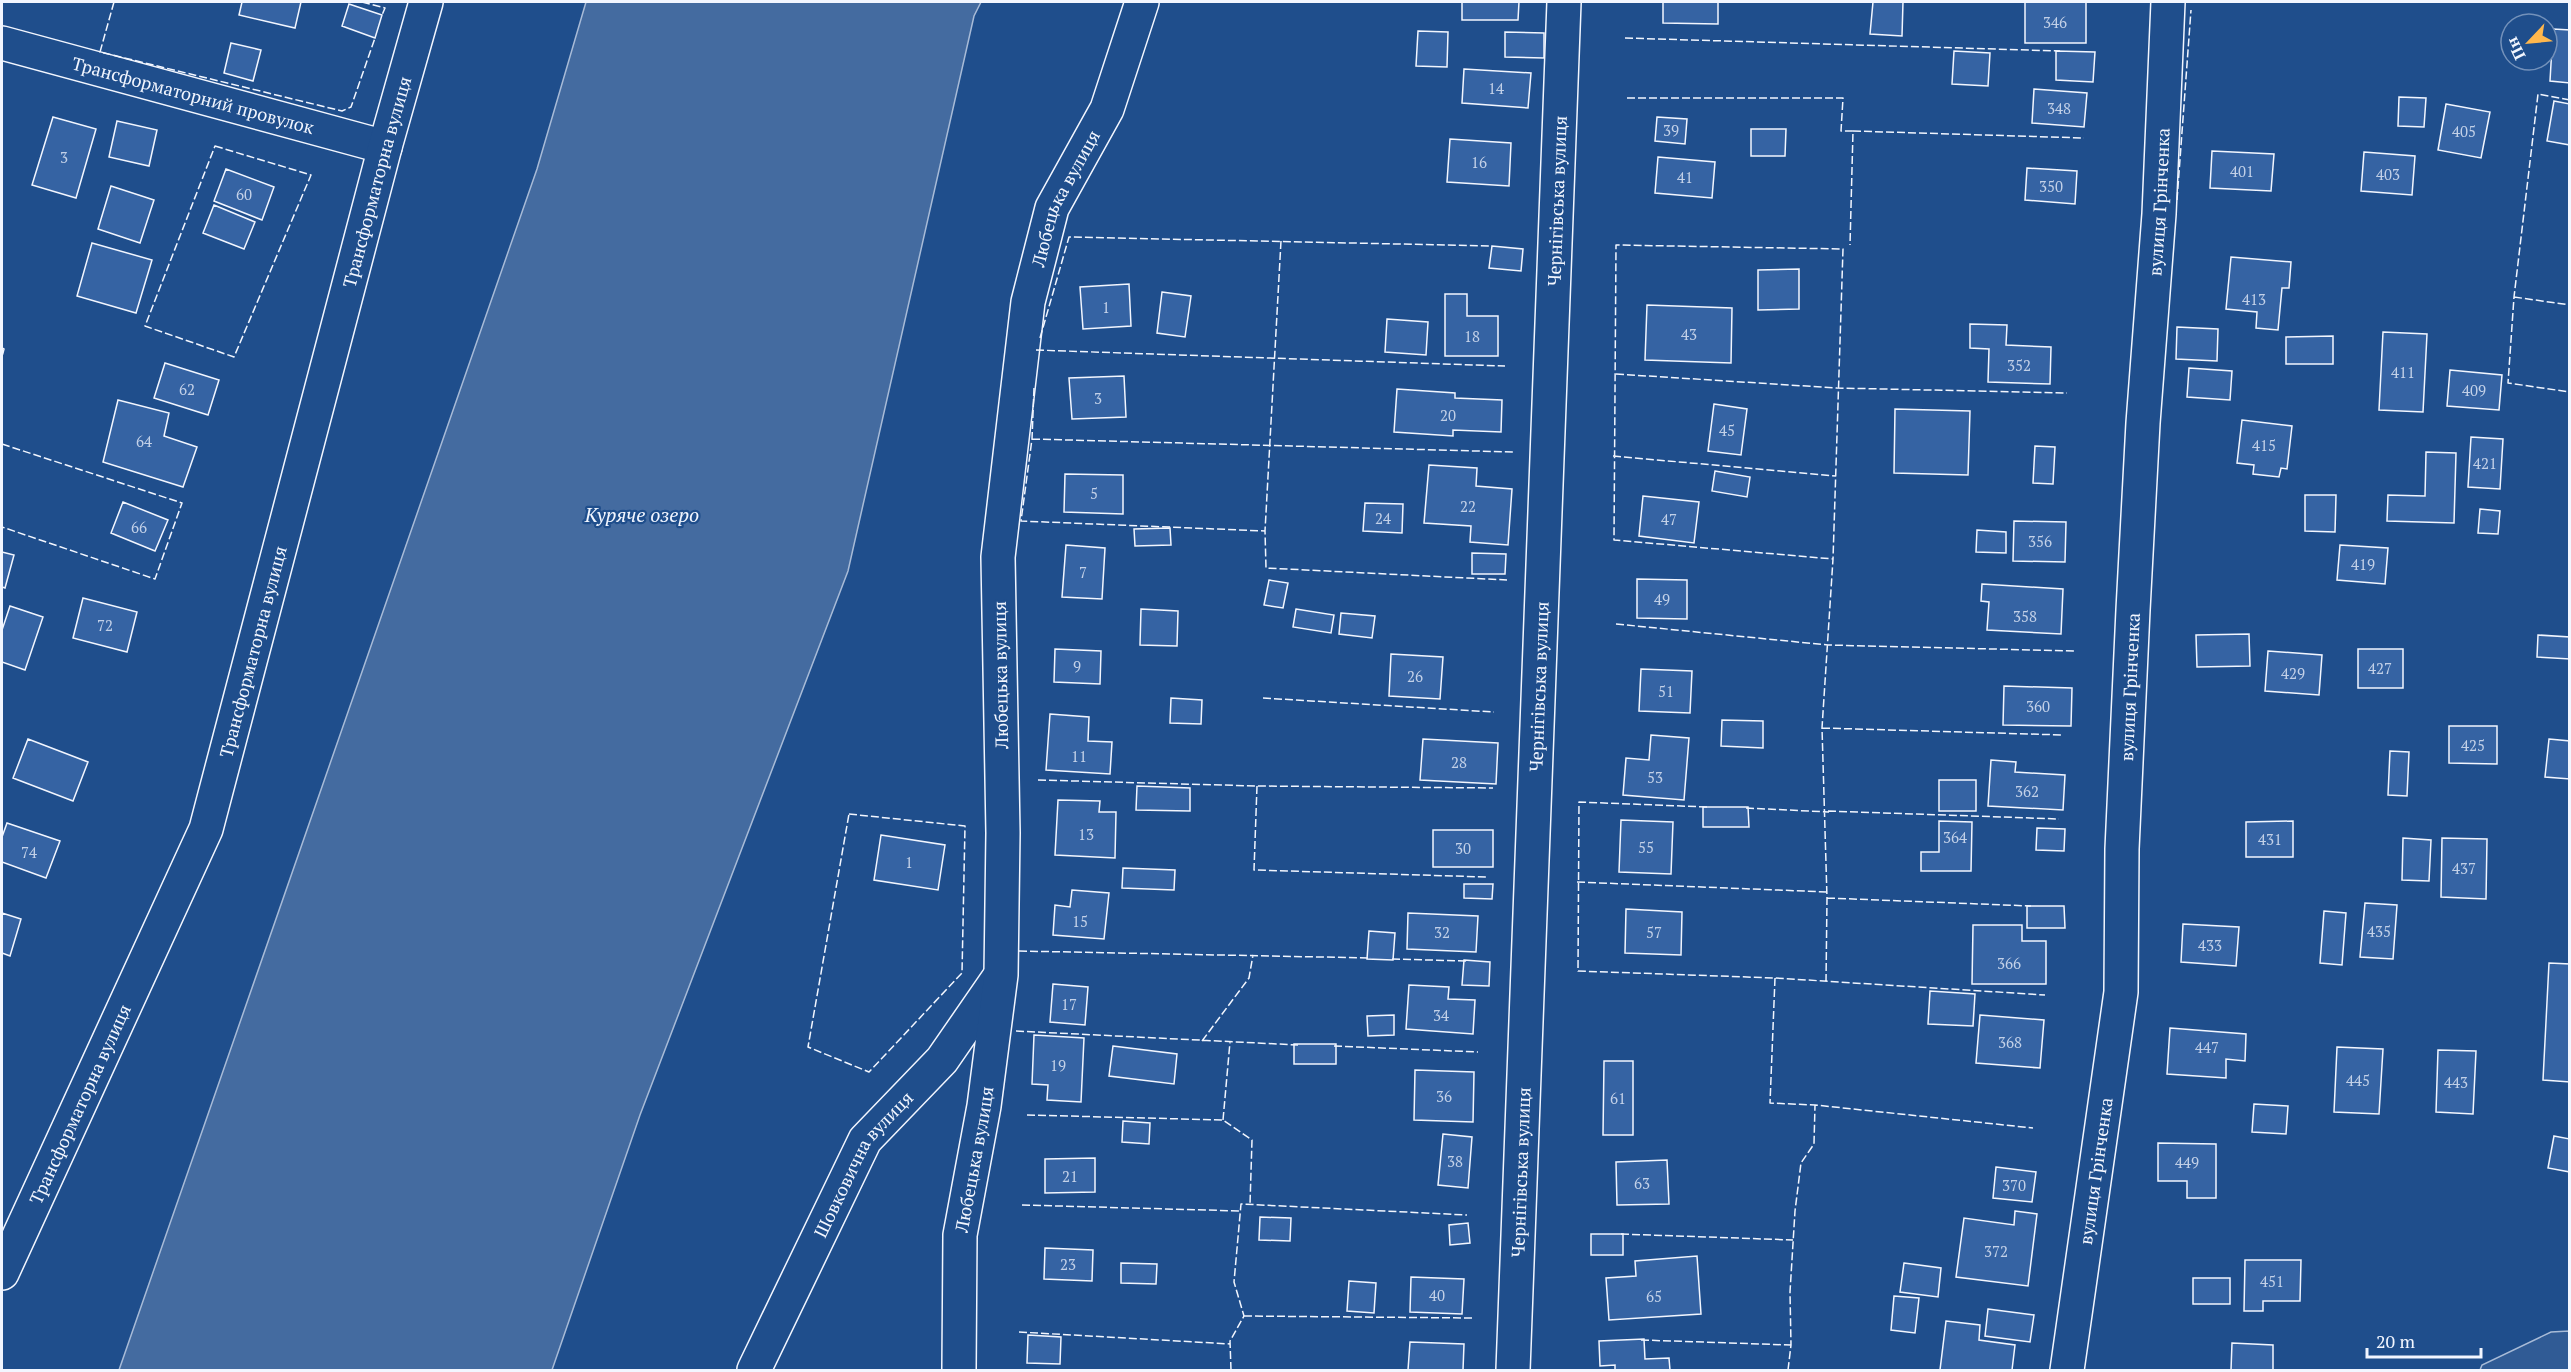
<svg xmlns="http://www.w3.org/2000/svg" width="2571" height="1372" font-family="'PT Serif',serif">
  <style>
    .built { fill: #305b95; stroke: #a8bbd7; stroke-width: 1.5 }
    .water { fill: #446ba0; stroke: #a8bbd7; stroke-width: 1.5 }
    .building { fill: #3563a3; stroke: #f2f6ff; stroke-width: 1.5 }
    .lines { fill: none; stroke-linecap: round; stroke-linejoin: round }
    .minor-casing { stroke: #f2f6ff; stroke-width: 36 }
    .minor { stroke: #1f4e8c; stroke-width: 33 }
    .fence { stroke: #f2f6ff; stroke-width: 1.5; stroke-dasharray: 8 3; stroke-linecap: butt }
    .labels { text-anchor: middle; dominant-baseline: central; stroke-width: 4.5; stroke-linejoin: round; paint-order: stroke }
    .number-label { font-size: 15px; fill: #c3d1e8 }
    .street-label { font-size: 18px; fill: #f2f6ff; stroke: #1f4e8c }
    .water-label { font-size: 20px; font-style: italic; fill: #f2f6ff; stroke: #1f4e8c }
  </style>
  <rect width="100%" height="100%" fill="#1f4e8c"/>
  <path class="built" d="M 2569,1331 L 2569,1370 L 2480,1370 L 2482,1365 L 2551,1332 Z"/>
  <path class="water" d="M 586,2 L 981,2 L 974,16 L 848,571 L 640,1115 L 552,1370 L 119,1370 L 537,169 Z"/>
  <path class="building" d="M 242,2 L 301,2 L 295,28 L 239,15 Z
    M 1462,2 L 1519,2 L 1518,20 L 1462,20 Z
    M 1663,2 L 1718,2 L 1718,24 L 1663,23 Z
    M 1873,2 L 1903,2 L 1902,36 L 1870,34 Z
    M 2025,2 L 2086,2 L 2086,43 L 2025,43 Z
    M 349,4 L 382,15 L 375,38 L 342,26 Z
    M 2553,29 L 2570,30 L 2570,83 L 2550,81 Z
    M 1418,31 L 1448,32 L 1447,67 L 1416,66 Z
    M 1505,32 L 1544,33 L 1544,58 L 1505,57 Z
    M 231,43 L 261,50 L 253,81 L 224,73 Z
    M 1954,51 L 1990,53 L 1988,86 L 1952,84 Z
    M 2056,51 L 2095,52 L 2093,82 L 2056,80 Z
    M 1464,69 L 1531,73 L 1528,108 L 1462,103 Z
    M 2034,89 L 2087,93 L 2084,127 L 2032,123 Z
    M 2399,97 L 2426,98 L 2424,127 L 2398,126 Z
    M 2554,101 L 2570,104 L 2570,145 L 2547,141 Z
    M 2446,104 L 2490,112 L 2481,158 L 2438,150 Z
    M 53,117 L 96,129 L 76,198 L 32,185 Z
    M 1657,117 L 1687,119 L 1685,144 L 1655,141 Z
    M 117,121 L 157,130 L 149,166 L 109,157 Z
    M 1751,129 L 1786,129 L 1785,156 L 1751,156 Z
    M 1450,139 L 1511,143 L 1509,186 L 1447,182 Z
    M 2212,151 L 2274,154 L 2271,191 L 2210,188 Z
    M 2364,152 L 2415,156 L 2412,195 L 2361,191 Z
    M 1658,157 L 1715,162 L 1712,198 L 1655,193 Z
    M 2027,168 L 2077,171 L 2075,204 L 2025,200 Z
    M 226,169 L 274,187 L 262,220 L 214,201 Z
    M 111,186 L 154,200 L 140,243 L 98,229 Z
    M 214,205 L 255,222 L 244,249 L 203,233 Z
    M 92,243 L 152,260 L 136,313 L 77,296 Z
    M 1492,246 L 1523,249 L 1521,271 L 1489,268 Z
    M 2231,257 L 2291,262 L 2289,288 L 2282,288 L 2278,330 L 2256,328 L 2257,312 L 2226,309 Z
    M 1799,269 L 1799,309 L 1758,310 L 1758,270 Z
    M 1129,284 L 1131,326 L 1083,329 L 1080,287 Z
    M 1162,292 L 1191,296 L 1185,337 L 1157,333 Z
    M 1445,294 L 1467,294 L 1467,316 L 1498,316 L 1498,356 L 1445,356 Z
    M 1647,305 L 1732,308 L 1731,363 L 1645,360 Z
    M 1387,319 L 1428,322 L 1426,355 L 1385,352 Z
    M 1970,324 L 2007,325 L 2006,345 L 2051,347 L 2050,384 L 1988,382 L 1989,349 L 1970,348 Z
    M 2177,327 L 2218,329 L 2217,361 L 2176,359 Z
    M 2383,332 L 2427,334 L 2423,412 L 2379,410 Z
    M 2333,336 L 2333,364 L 2286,364 L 2286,337 Z
    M 165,363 L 219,380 L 208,415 L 154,398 Z
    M 2189,368 L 2232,371 L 2230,400 L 2187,397 Z
    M 2450,370 L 2502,375 L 2499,410 L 2447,406 Z
    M 1124,376 L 1126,417 L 1072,419 L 1069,378 Z
    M 1397,389 L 1455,393 L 1455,398 L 1502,400 L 1501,432 L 1453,430 L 1453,436 L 1394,432 Z
    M 118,400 L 169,413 L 164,436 L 197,447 L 183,487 L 103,462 Z
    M 1714,404 L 1747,409 L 1741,455 L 1708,451 Z
    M 1895,409 L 1970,411 L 1968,475 L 1894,473 Z
    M 2242,420 L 2292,426 L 2287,469 L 2281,468 L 2279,477 L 2253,474 L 2254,465 L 2237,463 Z
    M 2471,437 L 2503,439 L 2500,489 L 2468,487 Z
    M 2035,446 L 2055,447 L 2053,484 L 2033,483 Z
    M 2426,452 L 2456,453 L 2454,523 L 2387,521 L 2388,495 L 2425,496 Z
    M 1429,465 L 1477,468 L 1476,486 L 1512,489 L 1508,545 L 1470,542 L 1471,526 L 1424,523 Z
    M 1715,471 L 1750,477 L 1747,497 L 1712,491 Z
    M 1065,474 L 1123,475 L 1123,514 L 1064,512 Z
    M 2305,495 L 2336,495 L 2335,532 L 2305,531 Z
    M 1643,496 L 1699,502 L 1694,543 L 1639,536 Z
    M 123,502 L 168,520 L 155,551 L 111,533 Z
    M 1365,503 L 1403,504 L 1402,533 L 1363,531 Z
    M 2480,509 L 2500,511 L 2498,534 L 2478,533 Z
    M 2014,521 L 2066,522 L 2065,562 L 2013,561 Z
    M 1170,528 L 1171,545 L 1135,546 L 1134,529 Z
    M 1977,530 L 2006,532 L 2006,553 L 1976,552 Z
    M 1066,545 L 1105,548 L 1102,599 L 1062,597 Z
    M 2340,545 L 2388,548 L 2385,584 L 2337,580 Z
    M 2,552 L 14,555 L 5,588 L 2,587 Z
    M 1472,553 L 1506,554 L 1505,574 L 1472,574 Z
    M 1637,579 L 1687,580 L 1687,619 L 1637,618 Z
    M 1269,580 L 1288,583 L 1283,608 L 1264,605 Z
    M 1982,584 L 2063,589 L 2061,634 L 1987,630 L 1989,602 L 1981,601 Z
    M 83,598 L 137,612 L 127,652 L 73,638 Z
    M 10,606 L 43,617 L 25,670 L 2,662 L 2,630 Z
    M 1141,609 L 1178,611 L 1177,646 L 1140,645 Z
    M 1296,609 L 1334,615 L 1331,633 L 1293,627 Z
    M 1341,613 L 1375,616 L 1372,638 L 1339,634 Z
    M 2249,634 L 2250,666 L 2197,667 L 2196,635 Z
    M 2538,635 L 2570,637 L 2570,659 L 2537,657 Z
    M 1055,649 L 1101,651 L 1100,684 L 1054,682 Z
    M 2358,649 L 2403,649 L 2403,688 L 2358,688 Z
    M 2268,651 L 2322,655 L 2319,695 L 2265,691 Z
    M 1391,654 L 1443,657 L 1440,699 L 1389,696 Z
    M 1641,669 L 1692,671 L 1690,713 L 1639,711 Z
    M 2004,686 L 2072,688 L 2071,726 L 2003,725 Z
    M 1171,698 L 1202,700 L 1201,724 L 1170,723 Z
    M 1050,714 L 1089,717 L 1088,741 L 1112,742 L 1110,774 L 1046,770 Z
    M 1722,720 L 1763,721 L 1763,748 L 1721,746 Z
    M 2449,726 L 2497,726 L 2497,764 L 2449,763 Z
    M 1651,735 L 1689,738 L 1684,800 L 1623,795 L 1626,758 L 1649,760 Z
    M 28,739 L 88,762 L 73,801 L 13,778 Z
    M 1423,739 L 1498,743 L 1496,784 L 1420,780 Z
    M 2549,739 L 2570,741 L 2570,779 L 2545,777 Z
    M 2390,751 L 2409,752 L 2407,796 L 2388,795 Z
    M 1991,760 L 2016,762 L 2015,772 L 2065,775 L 2063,810 L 1988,806 Z
    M 1939,780 L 1976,780 L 1976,811 L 1939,811 Z
    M 1137,786 L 1190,788 L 1190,811 L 1136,810 Z
    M 1058,800 L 1100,801 L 1099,812 L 1116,812 L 1115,858 L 1055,855 Z
    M 1703,807 L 1748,807 L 1749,827 L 1703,827 Z
    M 1621,820 L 1673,822 L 1671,874 L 1619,872 Z
    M 1939,821 L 1972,822 L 1971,871 L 1921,871 L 1921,852 L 1939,852 Z
    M 2293,821 L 2293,857 L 2246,857 L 2246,822 Z
    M 7,823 L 60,841 L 46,878 L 2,862 L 2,837 Z
    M 2037,828 L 2065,829 L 2064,851 L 2036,850 Z
    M 1433,830 L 1493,830 L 1493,867 L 1433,867 Z
    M 881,835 L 945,845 L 938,890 L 874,880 Z
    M 2403,838 L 2431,840 L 2429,881 L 2402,880 Z
    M 2442,838 L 2487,839 L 2486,899 L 2441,897 Z
    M 1123,868 L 1175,870 L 1174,890 L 1122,888 Z
    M 1464,884 L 1493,884 L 1492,899 L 1464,898 Z
    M 1072,890 L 1109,893 L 1104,939 L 1053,935 L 1055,905 L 1070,907 Z
    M 2365,903 L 2397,905 L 2393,959 L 2360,957 Z
    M 2027,906 L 2064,906 L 2065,928 L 2027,928 Z
    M 1626,909 L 1682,912 L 1681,955 L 1625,953 Z
    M 2324,911 L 2346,913 L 2342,965 L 2320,963 Z
    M 2,913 L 21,919 L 10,956 L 2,953 Z
    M 1408,913 L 1478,916 L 1476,952 L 1407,949 Z
    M 2183,924 L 2239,927 L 2236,966 L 2181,962 Z
    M 1973,925 L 2022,925 L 2022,941 L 2046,941 L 2046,984 L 1972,984 Z
    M 1369,931 L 1395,933 L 1393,960 L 1367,959 Z
    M 1464,960 L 1490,962 L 1489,986 L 1462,985 Z
    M 2549,963 L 2570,964 L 2570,1082 L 2543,1080 Z
    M 1053,984 L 1088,987 L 1085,1025 L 1050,1022 Z
    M 1409,985 L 1449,987 L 1448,999 L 1475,1000 L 1473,1034 L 1406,1029 Z
    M 1930,991 L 1975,994 L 1973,1026 L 1928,1024 Z
    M 1394,1015 L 1394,1035 L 1368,1036 L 1367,1016 Z
    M 1980,1015 L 2044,1020 L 2040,1068 L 1976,1063 Z
    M 2170,1028 L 2246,1034 L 2245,1061 L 2226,1059 L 2226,1078 L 2167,1074 Z
    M 1034,1035 L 1084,1038 L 1081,1102 L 1047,1100 L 1048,1085 L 1032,1084 Z
    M 1294,1044 L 1336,1044 L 1336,1064 L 1294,1064 Z
    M 1113,1046 L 1177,1054 L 1174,1084 L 1109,1076 Z
    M 2337,1047 L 2383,1049 L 2379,1114 L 2334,1112 Z
    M 2438,1050 L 2476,1051 L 2473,1114 L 2436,1112 Z
    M 1604,1061 L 1633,1061 L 1633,1135 L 1603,1135 Z
    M 1415,1070 L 1474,1072 L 1473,1122 L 1414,1120 Z
    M 2254,1104 L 2288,1106 L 2286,1134 L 2252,1132 Z
    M 1123,1121 L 1150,1123 L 1149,1144 L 1122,1142 Z
    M 1443,1134 L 1472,1137 L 1468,1188 L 1438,1185 Z
    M 2554,1136 L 2570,1139 L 2570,1172 L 2548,1168 Z
    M 2158,1143 L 2216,1144 L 2216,1198 L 2187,1198 L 2187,1181 L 2158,1181 Z
    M 1095,1158 L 1095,1192 L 1045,1193 L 1045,1159 Z
    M 1667,1160 L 1669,1204 L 1617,1205 L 1616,1162 Z
    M 1996,1167 L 2036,1172 L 2032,1202 L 1993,1198 Z
    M 2015,1211 L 2037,1214 L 2028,1286 L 1956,1277 L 1964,1218 L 2014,1225 Z
    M 1260,1217 L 1291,1218 L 1290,1241 L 1259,1240 Z
    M 1468,1223 L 1470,1243 L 1450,1245 L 1449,1225 Z
    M 1591,1234 L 1623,1234 L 1623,1255 L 1591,1255 Z
    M 1045,1248 L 1093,1250 L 1092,1281 L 1044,1279 Z
    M 1697,1256 L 1701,1314 L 1609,1320 L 1606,1278 L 1636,1276 L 1635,1261 Z
    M 2245,1260 L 2301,1260 L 2300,1301 L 2263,1301 L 2263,1311 L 2244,1311 Z
    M 1121,1263 L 1157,1264 L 1156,1284 L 1121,1283 Z
    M 1904,1263 L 1941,1268 L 1938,1297 L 1900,1292 Z
    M 1411,1277 L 1464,1279 L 1462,1314 L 1410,1312 Z
    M 2193,1278 L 2230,1278 L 2230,1304 L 2193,1304 Z
    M 1349,1281 L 1376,1283 L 1374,1313 L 1347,1311 Z
    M 1894,1296 L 1919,1298 L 1915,1333 L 1891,1330 Z
    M 1988,1309 L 2034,1315 L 2030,1342 L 1985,1336 Z
    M 1946,1321 L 1980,1325 L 1979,1340 L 2015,1345 L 2012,1370 L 1940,1370 Z
    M 1028,1335 L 1061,1337 L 1060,1364 L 1027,1363 Z
    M 1644,1339 L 1645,1359 L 1669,1358 L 1670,1370 L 1615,1370 L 1615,1365 L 1600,1366 L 1599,1341 Z
    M 1410,1342 L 1464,1344 L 1463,1370 L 1408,1370 Z
    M 2232,1343 L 2273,1345 L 2273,1370 L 2231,1370 Z"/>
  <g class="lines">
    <defs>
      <g id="minor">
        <path id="s1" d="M 2,43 L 385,147"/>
        <path id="s2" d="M 2,1273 L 206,829 L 385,147 L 426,2"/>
        <path id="s3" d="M 754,1370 L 865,1140 L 942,1060 L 998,979"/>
        <path id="s4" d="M 959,1370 L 960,1235 L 984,1106 L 1001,975 L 1003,833 L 998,557 L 1028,302 L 1052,208 L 1107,109 L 1142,2"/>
        <path id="s5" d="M 1513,1370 L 1564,2"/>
        <path id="s6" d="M 2067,1370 L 2121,992 L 2122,849 L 2133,610 L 2143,423 L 2159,214 L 2168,2"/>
      </g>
    </defs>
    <use href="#minor" class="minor-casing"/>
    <use href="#minor" class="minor"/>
    <path class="fence" d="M 114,2 L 100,52 L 342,111 L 351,107 L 375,38
      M 362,2 L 385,8 L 382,15
      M 1625,38 L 2060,51
      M 1627,98 L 1843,98 L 1841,131 L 1853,131 L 1850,245
      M 2570,100 L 2538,94 L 2514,297 L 2508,383 L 2570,392
      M 1853,131 L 2084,138
      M 215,146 L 311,175 L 234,357 L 145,326 Z
      M 2177,200 L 2191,10
      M 1281,241 L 1265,531 L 1266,568 L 1507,580
      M 2514,297 L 2570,305
      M 1040,338 L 1069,237 L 1492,246
      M 2,348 L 4,349 L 2,357
      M 1036,350 L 1505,366
      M 1616,374 L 1837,388 L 2067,393
      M 1034,388 L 1032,439 L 1021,521 L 1265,531
      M 1032,439 L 1513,452
      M 2,444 L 182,503 L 155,579 L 2,527
      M 1613,456 L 1836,476
      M 1616,624 L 1828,645 L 2075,651
      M 1263,698 L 1494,712
      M 1822,728 L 2063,735
      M 1038,780 L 1257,786 L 1493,788
      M 1257,786 L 1254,870 L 1487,877
      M 1707,807 L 1579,802 L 1578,971 L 1775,978 L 2045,995
      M 1746,808 L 1829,812
      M 1828,811 L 2059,819
      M 849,814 L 965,826 L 962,973 L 869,1072 L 808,1047 Z
      M 1577,882 L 1827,892
      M 1827,898 L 2031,906
      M 1019,951 L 1371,958
      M 1392,959 L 1467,961
      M 1775,978 L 1770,1103 L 1815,1105 L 2033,1128
      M 1826,982 L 1827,898 L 1822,728 L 1833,559 L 1843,249 L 1616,245 L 1614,540 L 1833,559
      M 1016,1031 L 1298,1045
      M 1202,1041 L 1249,978 L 1253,955
      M 1334,1046 L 1478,1052
      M 1027,1115 L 1223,1120 L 1252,1140 L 1250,1204
      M 1223,1120 L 1230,1042
      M 1022,1205 L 1241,1211
      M 1621,1234 L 1793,1240
      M 1244,1316 L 1472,1318
      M 1019,1332 L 1230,1344
      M 1641,1340 L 1791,1345
      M 1231,1370 L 1230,1341 L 1244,1316 L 1234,1282 L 1241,1204 L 1467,1215
      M 1788,1370 L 1791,1345 L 1790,1292 L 1795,1211 L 1801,1163 L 1814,1144 L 1815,1105"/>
  </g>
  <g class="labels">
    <g class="number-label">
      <text x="2055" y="22">346</text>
      <text x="1496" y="88">14</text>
      <text x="2059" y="108">348</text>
      <text x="1671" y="130">39</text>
      <text x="2464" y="131">405</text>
      <text x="64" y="157">3</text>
      <text x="1479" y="162">16</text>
      <text x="2242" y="171">401</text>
      <text x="2388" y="174">403</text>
      <text x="1685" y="177">41</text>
      <text x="2051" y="186">350</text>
      <text x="244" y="194">60</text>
      <text x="2254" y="299">413</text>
      <text x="1106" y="307">1</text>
      <text x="1689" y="334">43</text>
      <text x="1472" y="336">18</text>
      <text x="2019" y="365">352</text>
      <text x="2403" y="372">411</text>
      <text x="187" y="389">62</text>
      <text x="2474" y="390">409</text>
      <text x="1098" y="398">3</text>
      <text x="1448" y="415">20</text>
      <text x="1727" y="430">45</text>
      <text x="144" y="441">64</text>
      <text x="2264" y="445">415</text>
      <text x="2485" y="463">421</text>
      <text x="1094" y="493">5</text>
      <text x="1468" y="506">22</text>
      <text x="1383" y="518">24</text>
      <text x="1669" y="519">47</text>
      <text x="139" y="527">66</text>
      <text x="2040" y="541">356</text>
      <text x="2363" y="564">419</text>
      <text x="1083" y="572">7</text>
      <text x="1662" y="599">49</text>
      <text x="2025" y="616">358</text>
      <text x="105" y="625">72</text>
      <text x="1077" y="666">9</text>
      <text x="2380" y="668">427</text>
      <text x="2293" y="673">429</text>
      <text x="1415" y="676">26</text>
      <text x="1666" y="691">51</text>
      <text x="2038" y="706">360</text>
      <text x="2473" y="745">425</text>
      <text x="1079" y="756">11</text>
      <text x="1459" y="762">28</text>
      <text x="1655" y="777">53</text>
      <text x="2027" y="791">362</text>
      <text x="1086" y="834">13</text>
      <text x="1955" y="837">364</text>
      <text x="2270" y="839">431</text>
      <text x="1646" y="847">55</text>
      <text x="1463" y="848">30</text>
      <text x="29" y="852">74</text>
      <text x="909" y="862">1</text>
      <text x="2464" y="868">437</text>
      <text x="1080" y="921">15</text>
      <text x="2379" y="931">435</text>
      <text x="1442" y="932">32</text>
      <text x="1654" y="932">57</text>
      <text x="2210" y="945">433</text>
      <text x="2009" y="963">366</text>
      <text x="1069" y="1004">17</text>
      <text x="1441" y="1015">34</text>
      <text x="2010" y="1042">368</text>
      <text x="2207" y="1047">447</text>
      <text x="1058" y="1065">19</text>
      <text x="2358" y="1080">445</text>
      <text x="2456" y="1082">443</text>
      <text x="1444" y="1096">36</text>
      <text x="1618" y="1098">61</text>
      <text x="1455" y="1161">38</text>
      <text x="2187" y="1162">449</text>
      <text x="1070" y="1176">21</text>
      <text x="1642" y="1183">63</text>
      <text x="2014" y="1185">370</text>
      <text x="1996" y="1251">372</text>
      <text x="1068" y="1264">23</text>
      <text x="2272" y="1281">451</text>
      <text x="1437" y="1295">40</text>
      <text x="1654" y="1296">65</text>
    </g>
    <g class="street-label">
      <text stroke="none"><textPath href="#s1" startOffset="198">Трансформаторний провулок</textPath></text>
      <text stroke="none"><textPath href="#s2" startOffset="1158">Трансформаторна вулиця</textPath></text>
      <text stroke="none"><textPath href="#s4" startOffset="1184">Любецька вулиця</textPath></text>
      <text stroke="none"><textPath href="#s5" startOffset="1170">Чернігівська вулиця</textPath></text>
      <text stroke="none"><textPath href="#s6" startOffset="1173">вулиця Грінченка</textPath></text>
      <text stroke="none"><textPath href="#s2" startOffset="672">Трансформаторна вулиця</textPath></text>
      <text transform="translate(1000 675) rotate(-91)">Любецька вулиця</text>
      <text stroke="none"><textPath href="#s5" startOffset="684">Чернігівська вулиця</textPath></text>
      <text stroke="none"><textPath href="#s6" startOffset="687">вулиця Грінченка</textPath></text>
      <text stroke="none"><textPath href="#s2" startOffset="186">Трансформаторна вулиця</textPath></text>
      <text stroke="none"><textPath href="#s4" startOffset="212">Любецька вулиця</textPath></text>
      <text stroke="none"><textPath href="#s3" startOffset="234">Шовковична вулиця</textPath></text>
      <text stroke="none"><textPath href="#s6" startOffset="201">вулиця Грінченка</textPath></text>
      <text stroke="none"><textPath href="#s5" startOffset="198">Чернігівська вулиця</textPath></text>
    </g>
    <g class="water-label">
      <text x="642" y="514">Куряче озеро</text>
    </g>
  </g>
  <rect width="2571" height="1372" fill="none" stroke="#f2f6ff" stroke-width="6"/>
  <g transform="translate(2529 42) rotate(244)"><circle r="28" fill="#1f4e8c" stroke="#7391ba" stroke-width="1.5"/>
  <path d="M0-4.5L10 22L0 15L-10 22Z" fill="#ffb74d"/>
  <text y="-9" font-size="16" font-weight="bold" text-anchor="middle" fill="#f2f6ff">Пн</text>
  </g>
  <path d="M2367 1348v9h114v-9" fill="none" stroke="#f2f6ff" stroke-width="3"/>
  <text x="2376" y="1348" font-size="18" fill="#f2f6ff" stroke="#1f4e8c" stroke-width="4.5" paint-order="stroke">20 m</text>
</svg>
